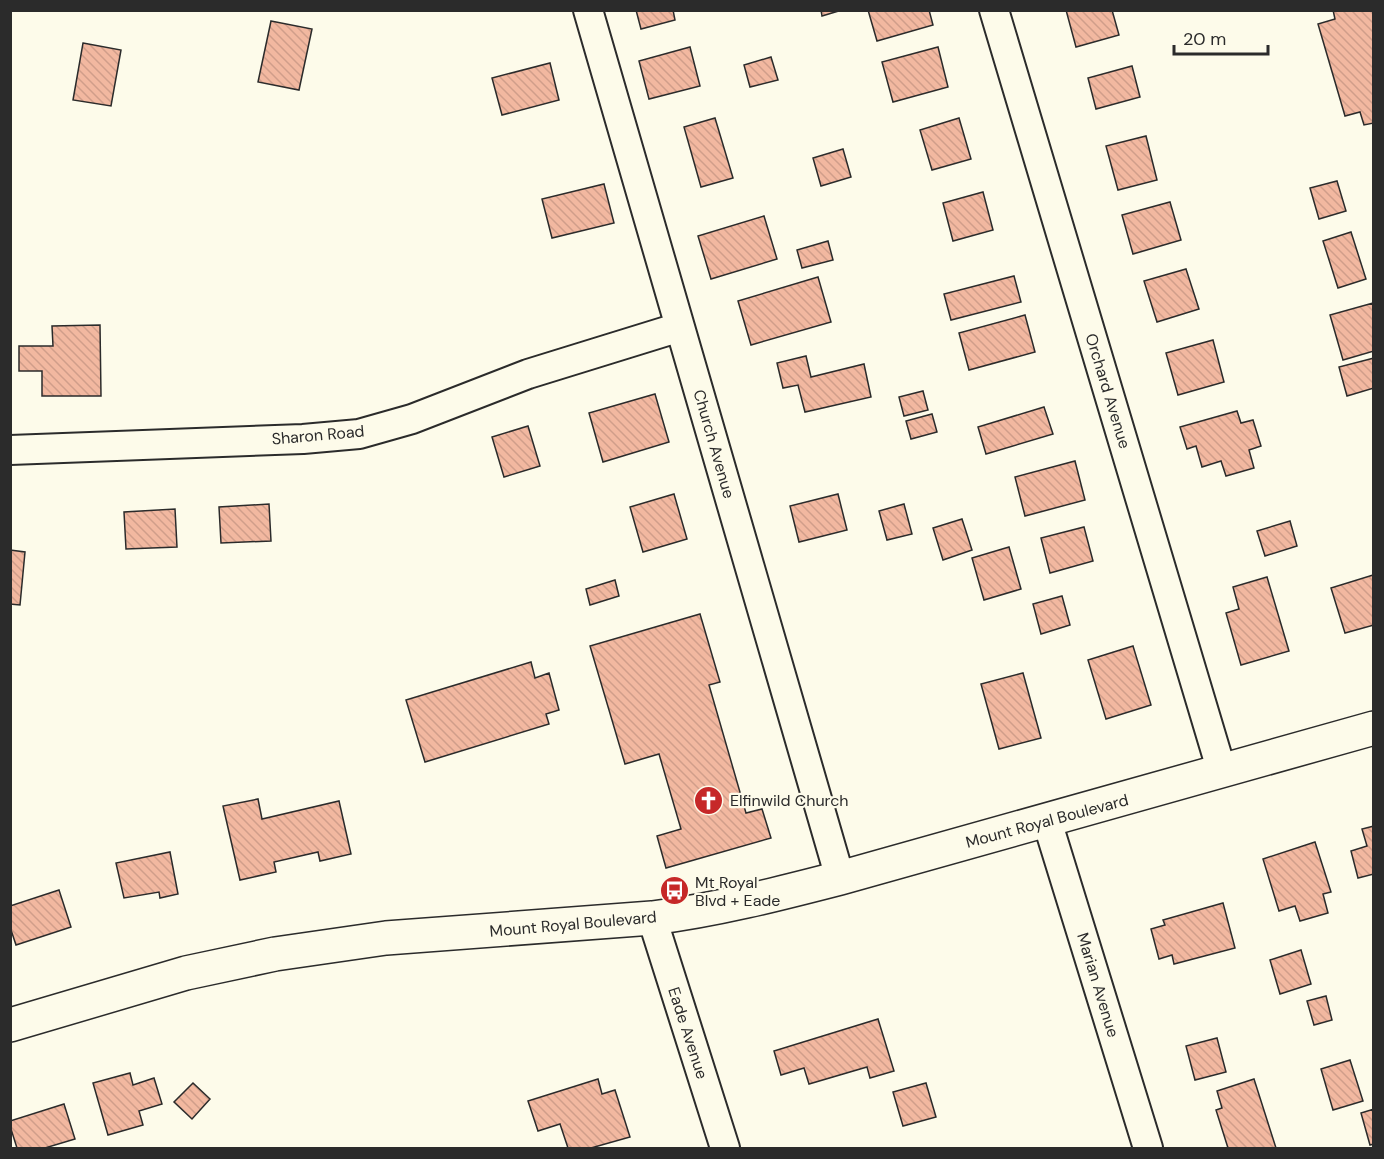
<svg xmlns="http://www.w3.org/2000/svg" width="1384" height="1159" font-family="'DM Sans',sans-serif">
  <style>
    .building { fill: url(#building-back-hatch); stroke: #2b2b2b; stroke-width: 1.5 }
    .lines { fill: none; stroke-linecap: round; stroke-linejoin: round }
    .minor-casing { stroke: #2b2b2b; stroke-width: 32 }
    .secondary-casing { stroke: #2b2b2b; stroke-width: 36 }
    .minor { stroke: #fdfbea; stroke-width: 28 }
    .secondary { stroke: #fdfbea; stroke-width: 33 }
    .labels { text-anchor: middle; dominant-baseline: central; stroke-width: 4.5; stroke-linejoin: round; paint-order: stroke }
    .street-label { font-size: 16px; fill: #2b2b2b; stroke: #fdfbea }
    .poi-label { font-size: 16px; fill: #2b2b2b; stroke: #fdfbea; text-anchor: start }
  </style>
  <defs>
    <pattern id="building-back-hatch" width="6" height="6" patternUnits="userSpaceOnUse" patternTransform="scale(1.5)"><rect width="6" height="6" fill="#f2b8a0"/><path d="M-1 5l2 2M0 0l6 6M5-1l2 2" fill="none" stroke="#d09e8a"/></pattern>
  </defs>
  <rect width="100%" height="100%" fill="#fdfbea"/>
  <path class="building" d="M 636,10 L 673,10 L 675,20 L 641,29 Z
    M 821,10 L 842,10 L 822,16 Z
    M 868,10 L 929,10 L 933,25 L 877,41 Z
    M 1066,10 L 1112,10 L 1119,35 L 1076,47 Z
    M 1333,10 L 1374,10 L 1374,123 L 1364,125 L 1360,112 L 1345,116 L 1318,24 L 1335,19 Z
    M 271,21 L 312,29 L 299,90 L 258,82 Z
    M 83,43 L 121,50 L 111,106 L 73,100 Z
    M 690,47 L 700,86 L 649,99 L 639,61 Z
    M 938,47 L 948,87 L 893,102 L 882,62 Z
    M 771,57 L 778,80 L 750,87 L 744,65 Z
    M 550,63 L 559,100 L 502,115 L 492,78 Z
    M 1132,66 L 1140,97 L 1096,109 L 1088,78 Z
    M 715,118 L 733,178 L 701,187 L 684,127 Z
    M 959,118 L 971,159 L 932,170 L 920,130 Z
    M 1146,136 L 1157,180 L 1118,190 L 1106,146 Z
    M 843,149 L 851,177 L 821,186 L 813,158 Z
    M 1337,181 L 1346,211 L 1319,219 L 1310,188 Z
    M 604,184 L 614,223 L 552,238 L 542,199 Z
    M 983,192 L 993,230 L 953,241 L 943,203 Z
    M 1170,202 L 1181,240 L 1133,254 L 1122,215 Z
    M 764,216 L 777,259 L 711,279 L 698,236 Z
    M 1351,232 L 1366,279 L 1338,288 L 1323,241 Z
    M 828,241 L 833,260 L 802,268 L 797,250 Z
    M 1186,269 L 1199,309 L 1157,322 L 1144,281 Z
    M 1014,276 L 1021,302 L 951,320 L 944,294 Z
    M 818,277 L 831,322 L 751,345 L 738,301 Z
    M 1373,303 L 1374,351 L 1343,360 L 1330,315 Z
    M 1025,315 L 1035,352 L 969,370 L 959,333 Z
    M 100,325 L 101,396 L 42,396 L 42,371 L 19,371 L 19,346 L 53,346 L 52,326 Z
    M 1213,340 L 1224,382 L 1178,395 L 1166,353 Z
    M 806,356 L 811,377 L 864,364 L 871,397 L 805,412 L 798,385 L 783,388 L 777,363 Z
    M 1374,358 L 1374,388 L 1347,396 L 1339,367 Z
    M 923,391 L 928,410 L 904,416 L 899,397 Z
    M 655,394 L 669,442 L 603,462 L 589,413 Z
    M 1044,407 L 1053,434 L 986,454 L 978,427 Z
    M 1237,411 L 1241,423 L 1253,420 L 1261,446 L 1249,450 L 1254,468 L 1226,476 L 1221,461 L 1202,467 L 1196,446 L 1187,449 L 1180,427 Z
    M 932,414 L 937,432 L 911,439 L 906,421 Z
    M 528,426 L 540,466 L 504,477 L 492,437 Z
    M 1075,461 L 1085,500 L 1025,516 L 1015,477 Z
    M 674,494 L 687,539 L 643,552 L 630,507 Z
    M 838,494 L 847,530 L 799,542 L 790,506 Z
    M 269,504 L 271,541 L 221,543 L 219,507 Z
    M 904,504 L 912,534 L 887,540 L 879,511 Z
    M 175,509 L 177,547 L 126,549 L 124,512 Z
    M 962,519 L 972,550 L 943,560 L 933,528 Z
    M 1290,521 L 1297,546 L 1265,556 L 1257,531 Z
    M 1084,527 L 1093,561 L 1050,573 L 1041,538 Z
    M 1009,547 L 1021,589 L 984,600 L 972,558 Z
    M 10,550 L 25,552 L 20,605 L 10,604 Z
    M 1373,575 L 1374,625 L 1345,633 L 1331,588 Z
    M 1267,577 L 1289,651 L 1241,665 L 1226,613 L 1239,609 L 1233,587 Z
    M 615,580 L 619,596 L 590,605 L 586,589 Z
    M 1062,596 L 1070,625 L 1041,634 L 1033,604 Z
    M 700,614 L 720,682 L 709,685 L 746,813 L 762,809 L 771,838 L 666,868 L 657,836 L 681,829 L 659,754 L 625,764 L 590,646 Z
    M 1133,646 L 1151,705 L 1106,719 L 1088,660 Z
    M 531,662 L 535,678 L 549,673 L 559,710 L 546,714 L 549,724 L 425,762 L 406,700 Z
    M 1023,673 L 1041,738 L 999,749 L 981,684 Z
    M 258,799 L 262,819 L 339,801 L 351,854 L 320,861 L 318,852 L 274,862 L 276,872 L 240,880 L 223,806 Z
    M 1374,826 L 1374,874 L 1358,878 L 1351,851 L 1367,846 L 1362,829 Z
    M 1315,842 L 1331,892 L 1323,894 L 1328,913 L 1300,921 L 1295,906 L 1279,911 L 1263,859 Z
    M 170,852 L 178,894 L 160,898 L 159,892 L 124,898 L 116,863 Z
    M 59,890 L 71,927 L 16,945 L 10,927 L 10,906 Z
    M 1223,903 L 1235,948 L 1174,964 L 1172,955 L 1159,959 L 1151,929 L 1165,925 L 1163,920 Z
    M 1301,950 L 1311,984 L 1280,994 L 1270,960 Z
    M 1326,996 L 1332,1020 L 1314,1025 L 1307,1001 Z
    M 878,1019 L 894,1071 L 870,1078 L 867,1067 L 809,1084 L 804,1068 L 781,1075 L 774,1051 Z
    M 1217,1038 L 1226,1072 L 1195,1080 L 1186,1046 Z
    M 1350,1060 L 1363,1101 L 1333,1110 L 1321,1069 Z
    M 130,1073 L 133,1085 L 154,1078 L 162,1104 L 139,1111 L 143,1125 L 108,1135 L 93,1083 Z
    M 598,1079 L 602,1094 L 615,1090 L 630,1137 L 591,1148 L 568,1148 L 560,1124 L 538,1131 L 528,1101 Z
    M 1254,1079 L 1276,1148 L 1228,1148 L 1216,1110 L 1222,1108 L 1217,1091 Z
    M 193,1083 L 210,1099 L 192,1119 L 174,1102 Z
    M 926,1083 L 936,1117 L 903,1126 L 893,1092 Z
    M 64,1104 L 75,1139 L 45,1148 L 17,1148 L 10,1126 L 10,1121 Z
    M 1374,1109 L 1374,1144 L 1370,1145 L 1361,1113 Z"/>
  <g class="lines">
    <defs>
      <path id="minor" d="M 588,10 L 840,878
        M 994,10 L 1222,772
        M 10,450 L 303,439 L 359,434 L 412,419 L 528,374 L 680,327
        M 1047,821 L 1148,1148
        M 652,918 L 725,1148"/>
      <path id="secondary" d="M 10,1025 L 186,973 L 275,954 L 386,938 L 652,918 C 716,910 778,894 840,878 L 1374,728"/>
    </defs>
    <use href="#minor" class="minor-casing"/>
    <use href="#secondary" class="secondary-casing"/>
    <use href="#minor" class="minor"/>
    <use href="#secondary" class="secondary"/>
  </g>
  <defs>
    <symbol id="church-disc" viewBox="-11 -11 22 22"><circle r="9.5" fill="#c62828" stroke="#fdfbea"/><path d="M-1.2-6h2.4v3.5h3.3v2.4h-3.3V6h-2.4V-.1h-3.3v-2.4h3.3Z" fill="#fff"/></symbol>
    <symbol id="bus-disc" viewBox="-11 -11 22 22"><circle r="9.5" fill="#c62828" stroke="#fdfbea"/><path d="M-5-6H5V4H4V6H2V4H-2V6H-4V4H-5ZM-3.5-4V0h7V-4ZM-3.5 1.2v1.5H-2V1.2ZM2 1.2v1.5H3.5V1.2Z" fill="#fff"/></symbol>
  </defs>
  <g fill-rule="evenodd">
    <use href="#church-disc" x="692" y="784" width="33" height="33"/>
    <use href="#bus-disc" x="658" y="874" width="33" height="33"/>
  </g>
  <g class="labels">
    <g class="street-label">
      <text transform="translate(1108 391) rotate(73)">Orchard Avenue</text>
      <text transform="translate(318 435) rotate(-5)">Sharon Road</text>
      <text transform="translate(714 444) rotate(74)">Church Avenue</text>
      <text transform="translate(1047 821) rotate(-15)">Mount Royal Boulevard</text>
      <text transform="translate(573 924) rotate(-5)">Mount Royal Boulevard</text>
      <text transform="translate(1098 985) rotate(73)">Marian Avenue</text>
      <text transform="translate(688 1033) rotate(72)">Eade Avenue</text>
    </g>
    <g class="poi-label">
      <text x="730" y="800">Elfinwild Church</text>
      <text x="695" y="882">Mt Royal<tspan x="695" dy="18">Blvd + Eade</tspan></text>
    </g>
  </g>
  <rect width="1384" height="1159" fill="none" stroke="#2b2b2b" stroke-width="24"/>
  <path d="M1174 45v9h94v-9" fill="none" stroke="#2b2b2b" stroke-width="3"/>
  <text x="1183" y="45" font-size="18" fill="#2b2b2b" stroke="#fdfbea" stroke-width="4.5" paint-order="stroke">20 m</text>
</svg>
